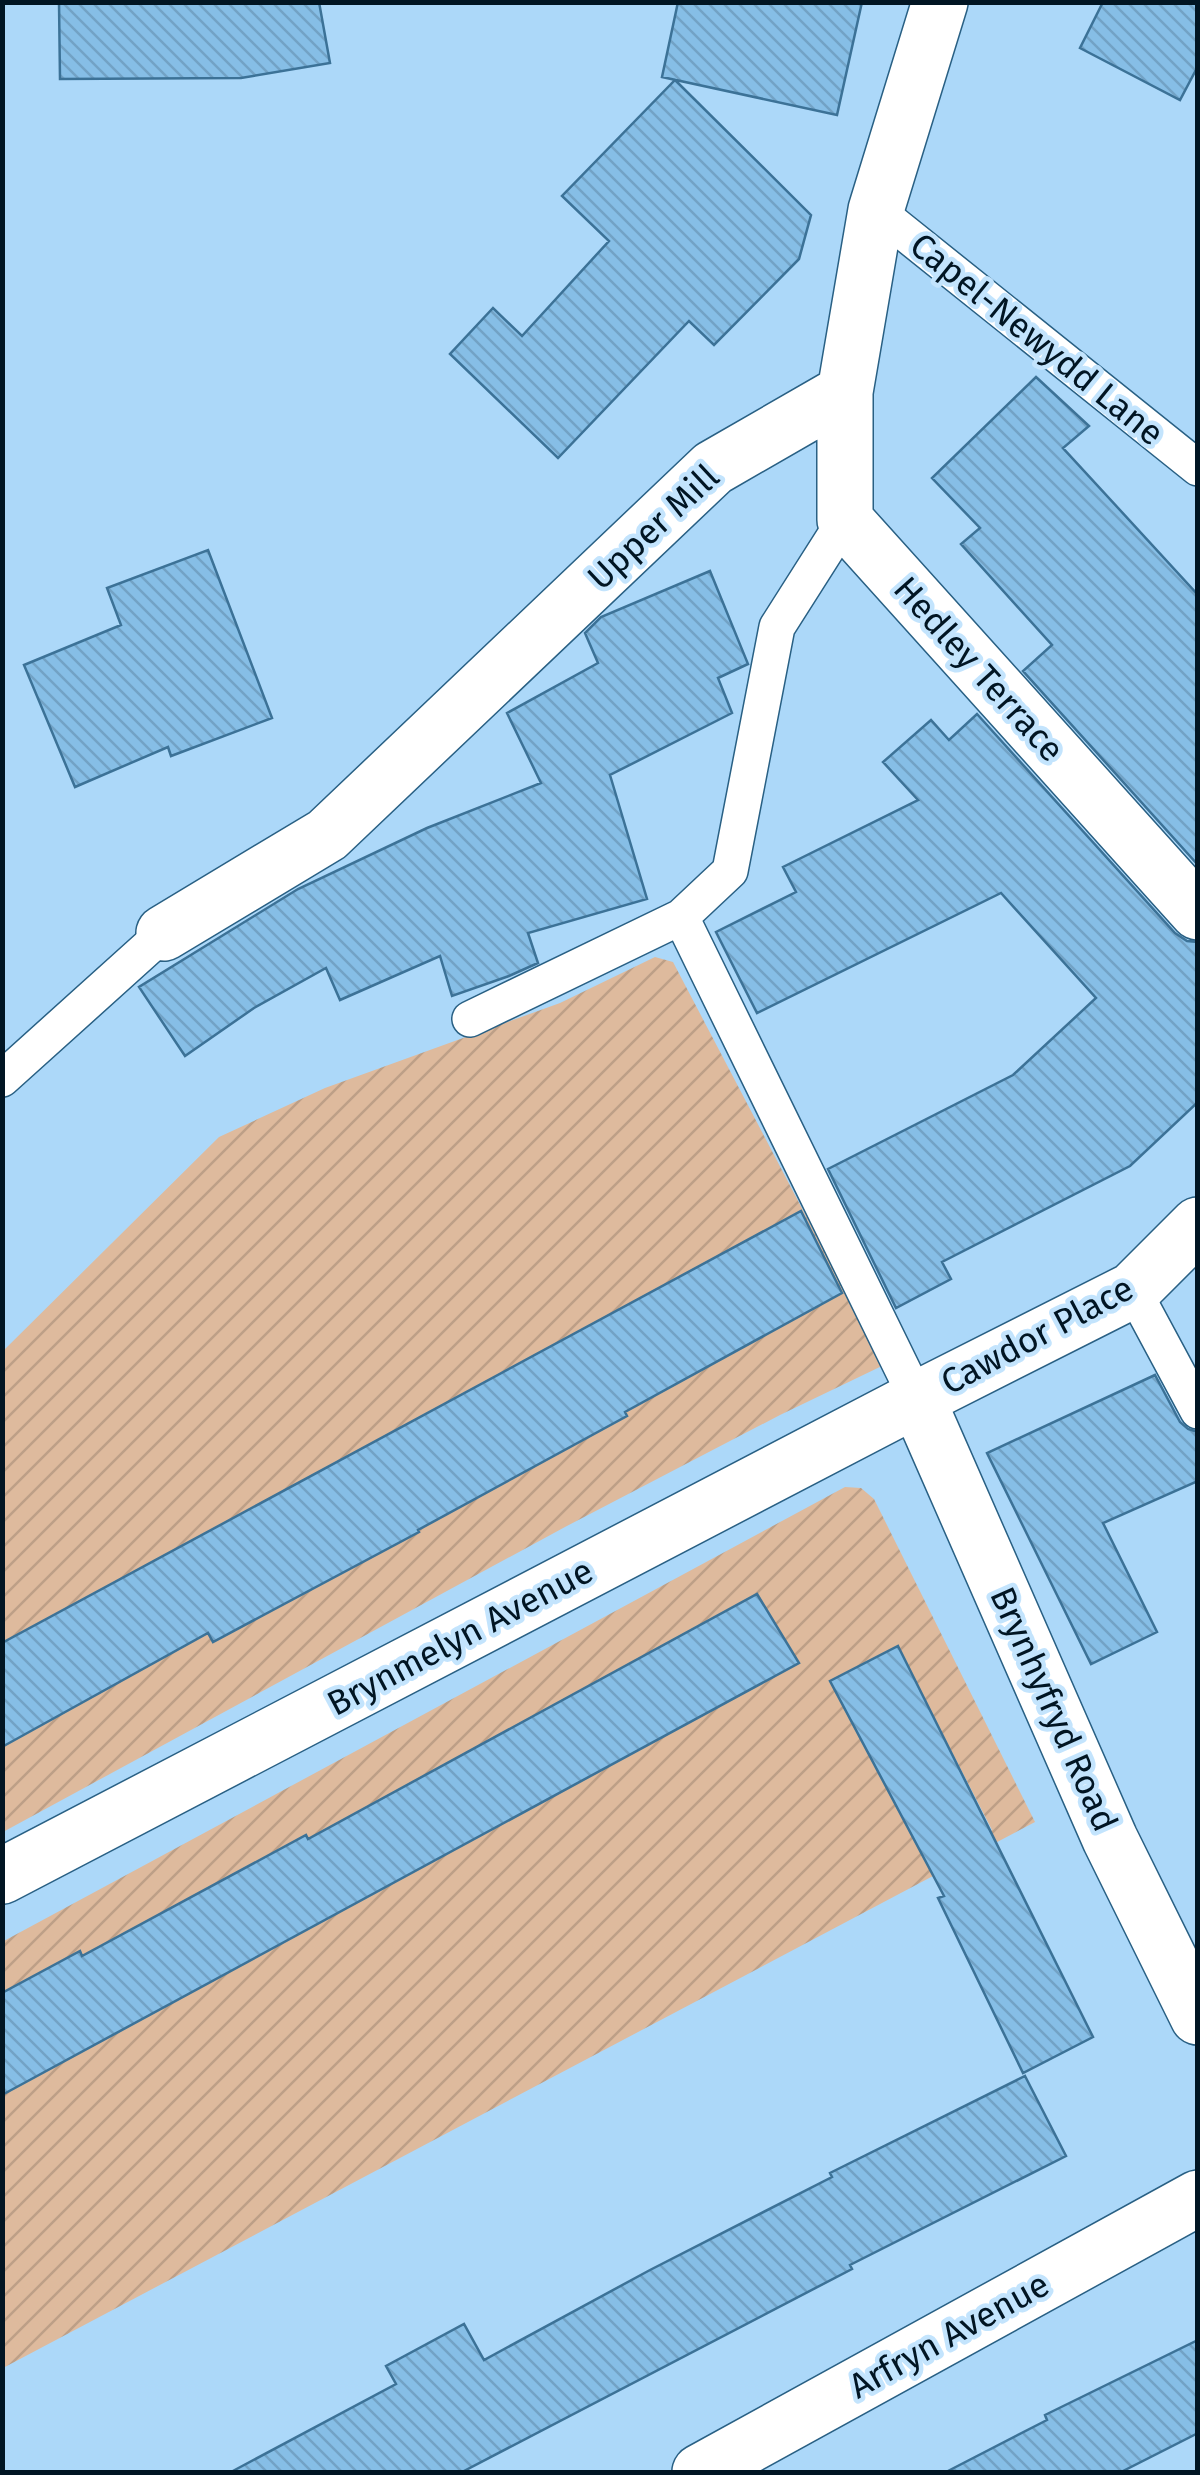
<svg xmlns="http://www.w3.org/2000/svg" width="1200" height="2475" font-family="'Fira Sans',sans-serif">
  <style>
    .garden { fill: url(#garden-furrows); fill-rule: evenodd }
    .building { fill: url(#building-back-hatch); stroke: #3c7297; stroke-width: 2.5 }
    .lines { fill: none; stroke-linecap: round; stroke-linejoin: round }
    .lane-casing { stroke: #296084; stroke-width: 38 }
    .street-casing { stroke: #296084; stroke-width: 58 }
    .lane { stroke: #fff; stroke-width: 35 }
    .street { stroke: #fff; stroke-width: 55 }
    .labels { text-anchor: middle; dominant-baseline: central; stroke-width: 9; stroke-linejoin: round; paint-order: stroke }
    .street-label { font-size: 35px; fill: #011523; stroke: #c3e4fd }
  </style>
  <defs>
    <pattern id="garden-furrows" width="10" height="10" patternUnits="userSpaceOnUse" patternTransform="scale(2.5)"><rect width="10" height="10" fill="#deba9d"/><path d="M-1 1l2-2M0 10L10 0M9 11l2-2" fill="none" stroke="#bd9f87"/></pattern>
    <pattern id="building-back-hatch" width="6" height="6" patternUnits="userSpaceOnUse" patternTransform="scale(2.5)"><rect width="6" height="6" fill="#86bee6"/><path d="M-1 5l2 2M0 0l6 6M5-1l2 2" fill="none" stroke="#72a2c5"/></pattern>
  </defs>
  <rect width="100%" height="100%" fill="#acd8f9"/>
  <path class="garden" d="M 655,957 L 673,962 L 884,1365 L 780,1415 L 565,1527 L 3,1832 L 3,1351 L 219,1137 L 325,1088 L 560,1003 Z
    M 845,1487 L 861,1488 L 874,1499 L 1035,1822 L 3,2368 L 2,1942 ZM 757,1594 L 798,1663 L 649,1654 ZM 898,1647 L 992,1830 L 927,1863 L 830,1682 Z"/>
  <path class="building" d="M 59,2 L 319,2 L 330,63 L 241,78 L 60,79 Z
    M 678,2 L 862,2 L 837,115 L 662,77 Z
    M 1103,2 L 1198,2 L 1198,66 L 1180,100 L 1080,48 Z
    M 675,80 L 811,215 L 799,259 L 714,345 L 689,321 L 558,458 L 450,354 L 493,308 L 522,336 L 609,241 L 562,196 Z
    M 1036,377 L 1089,426 L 1063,448 L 1198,595 L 1198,865 L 1023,671 L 1052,645 L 961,544 L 980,528 L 932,478 Z
    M 208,550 L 272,718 L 171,756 L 168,747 L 75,787 L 24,665 L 121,625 L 107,588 Z
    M 710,571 L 748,664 L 718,678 L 732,713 L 610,775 L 647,899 L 528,933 L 538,963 L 509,976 L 452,996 L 440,956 L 340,1000 L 326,968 L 254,1008 L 185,1056 L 139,987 L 298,889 L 427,828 L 541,783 L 507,713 L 598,663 L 585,633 L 601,617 Z
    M 977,714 L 1175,933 L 1187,941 L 1198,942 L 1198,1102 L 1130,1166 L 942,1262 L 951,1279 L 896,1308 L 828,1169 L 1013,1075 L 1096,998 L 1001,893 L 757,1013 L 716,932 L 796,892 L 783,867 L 918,800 L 883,762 L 931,720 L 949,740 Z
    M 801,1211 L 842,1293 L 625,1412 L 627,1416 L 418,1530 L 419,1532 L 213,1642 L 208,1633 L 2,1747 L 2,1643 Z
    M 1155,1375 L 1180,1422 L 1188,1429 L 1198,1432 L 1198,1481 L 1103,1523 L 1157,1632 L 1091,1664 L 987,1453 Z
    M 757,1594 L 799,1663 L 2,2095 L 2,1993 L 80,1951 L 82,1956 L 306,1835 L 308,1839 Z
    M 898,1646 L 1093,2037 L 1023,2073 L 938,1898 L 944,1896 L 830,1681 Z
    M 1025,2076 L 1066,2156 L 850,2265 L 852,2269 L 462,2472 L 231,2472 L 396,2384 L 386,2366 L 464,2324 L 484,2360 L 650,2270 L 832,2177 L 830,2173 Z
    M 1198,2340 L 1198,2433 L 1121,2472 L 946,2472 L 1047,2420 L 1045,2415 Z"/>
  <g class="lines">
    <defs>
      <path id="lane" d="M 876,210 L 1198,468
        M 681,917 L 917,1399
        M 470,1019 L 681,917 L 730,871 L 777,627 L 845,520
        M 2,1079 L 164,933
        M 1133,1290 L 1198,1411"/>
      <path id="street" d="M 845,392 L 845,520 L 1198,912
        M 164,933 L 327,835 L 713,468 L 845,392 L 876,210 L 940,2
        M 917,1399 L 1110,1839 L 1198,2017
        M 2,1876 L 917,1399 L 1133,1290 L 1198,1225
        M 700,2472 L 1198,2198"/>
    </defs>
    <use href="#lane" class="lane-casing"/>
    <use href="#street" class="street-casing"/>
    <use href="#lane" class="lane"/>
    <use href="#street" class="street"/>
  </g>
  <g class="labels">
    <g class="street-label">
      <text transform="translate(1037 339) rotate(39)">Capel-Newydd Lane</text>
      <text transform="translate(653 527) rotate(-43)">Upper Mill</text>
      <text transform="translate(979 669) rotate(48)">Hedley Terrace</text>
      <text transform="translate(1037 1335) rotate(-28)">Cawdor Place</text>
      <text transform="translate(460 1637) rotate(-28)">Brynmelyn Avenue</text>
      <text transform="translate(1054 1709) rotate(66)">Brynhyfryd Road</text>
      <text transform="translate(949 2335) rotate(-29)">Arfryn Avenue</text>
    </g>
  </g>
  <rect width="1200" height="2475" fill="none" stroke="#011523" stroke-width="10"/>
</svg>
